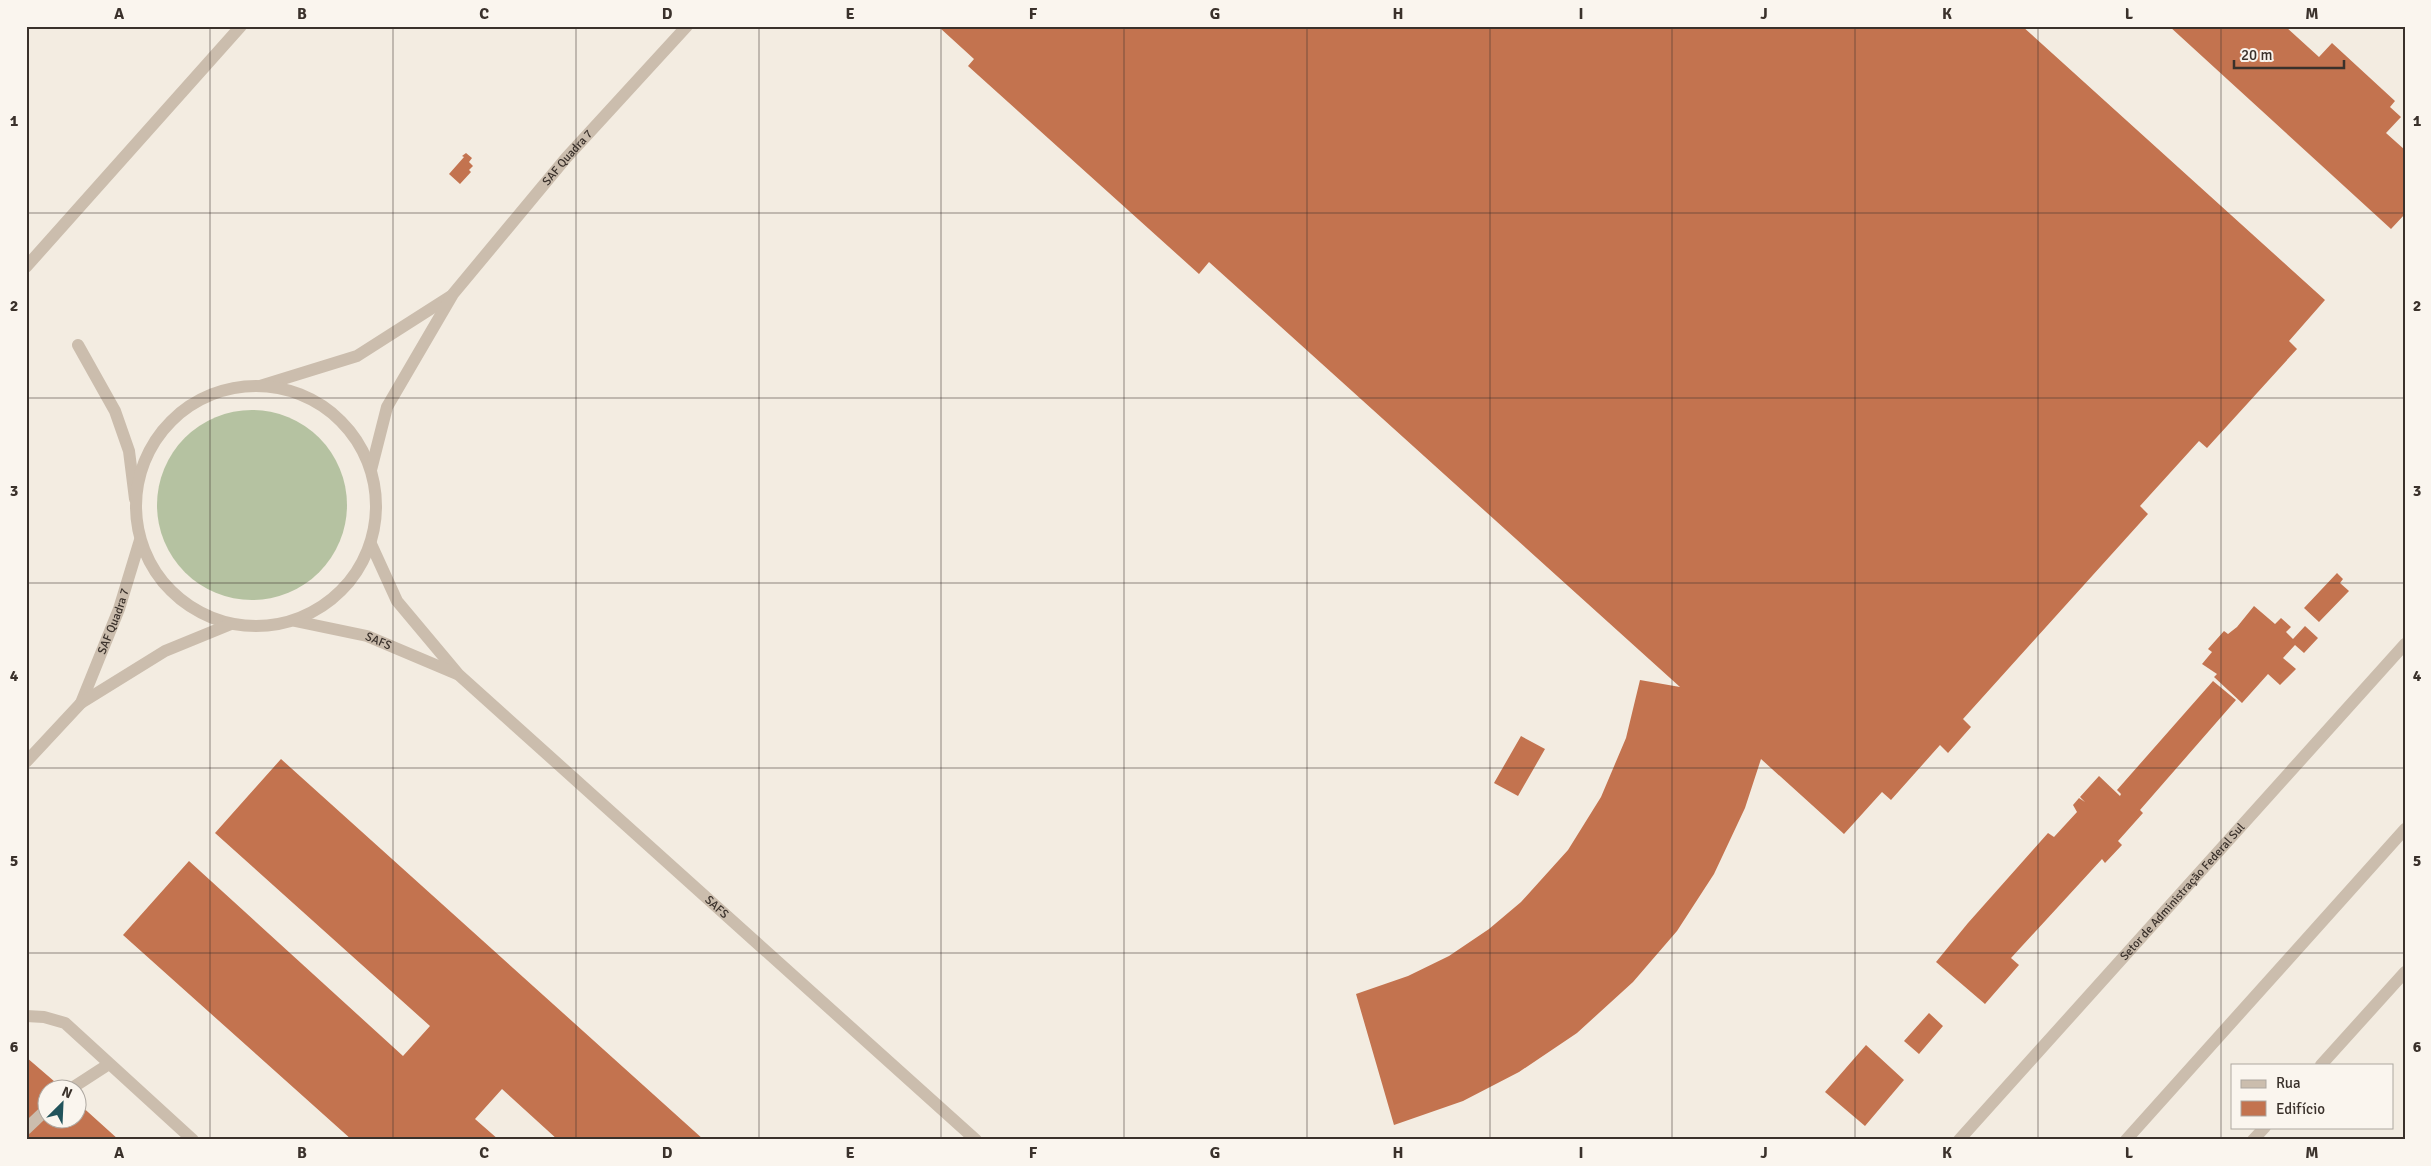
<svg xmlns="http://www.w3.org/2000/svg" width="2431" height="1166" font-family="Signika,sans-serif">
  <style>
    .green { fill: #b5c2a1 }
    .building { fill: #c3734f }
    .lines { fill: none; stroke-linecap: round; stroke-linejoin: round }
    .service { stroke: #cbbdad; stroke-width: 12 }
    .tertiary { stroke: #cbbdad; stroke-width: 12 }
    .grid { fill: none; stroke: #3a312b; stroke-width: 1; stroke-opacity: 0.55 }
    .labels { text-anchor: middle; dominant-baseline: central; stroke-width: 4.5; stroke-linejoin: round; paint-order: stroke }
    .street-label { font-size: 12px; fill: #3a312b; stroke: #faf5ee }
    .neatline { fill: none; stroke: #3a312b; stroke-width: 2 }
    .grid-label { font-size: 16px; text-anchor: middle; font-weight: bold; fill: #3a312b }
  </style>
  <rect width="100%" height="100%" fill="#f3ece1"/>
  <path class="green" d="M157 505a95 95 0 1 1 190 0a95 95 0 1 1-190 0Z"/>
  <path class="building" d="M 941,26 L 2022,26 L 2325,300 L 2289,341 L 2297,349 L 2207,448 L 2199,441 L 2140,506 L 2148,514 L 1963,719 L 1971,727 L 1948,753 L 1940,745 L 1891,800 L 1882,792 L 1844,834 L 1761,759 L 1745,808 L 1714,874 L 1677,931 L 1633,982 L 1577,1033 L 1519,1072 L 1463,1101 L 1394,1125 L 1356,994 L 1408,976 L 1449,956 L 1489,929 L 1521,902 L 1568,850 L 1601,797 L 1626,738 L 1640,680 L 1680,687 L 1209,262 L 1199,274 L 968,66 L 974,59 L 940,28 Z
    M 2169,26 L 2285,26 L 2319,57 L 2332,43 L 2395,101 L 2390,107 L 2401,117 L 2386,133 L 2405,150 L 2405,214 L 2391,229 Z
    M 466,153 L 472,158 L 469,162 L 473,166 L 469,170 L 471,172 L 460,184 L 449,174 L 464,157 L 462,156 Z
    M 2337,573 L 2343,579 L 2340,583 L 2349,591 L 2319,622 L 2304,608 Z
    M 2254,606 L 2275,624 L 2281,618 L 2291,627 L 2286,632 L 2293,639 L 2305,626 L 2318,638 L 2304,653 L 2295,645 L 2283,658 L 2296,669 L 2280,685 L 2268,674 L 2242,703 L 2214,677 L 2217,674 L 2202,664 L 2212,652 L 2208,649 L 2224,631 L 2228,634 L 2237,627 Z
    M 2213,681 L 2236,700 L 2140,810 L 2143,813 L 2118,841 L 2122,845 L 2105,863 L 2102,859 L 2011,958 L 2019,965 L 1985,1004 L 1936,962 L 1968,923 L 2048,833 L 2054,837 L 2077,812 L 2073,805 L 2079,798 L 2085,802 L 2080,797 L 2099,776 L 2120,796 L 2121,794 L 2117,790 Z
    M 1521,736 L 1545,749 L 1518,796 L 1494,783 Z
    M 281,759 L 704,1140 L 558,1140 L 502,1089 L 475,1119 L 499,1140 L 352,1140 L 123,935 L 189,861 L 403,1056 L 430,1026 L 215,833 Z
    M 1929,1013 L 1943,1026 L 1919,1054 L 1904,1041 Z
    M 1866,1045 L 1904,1080 L 1865,1126 L 1825,1092 Z
    M 26,1057 L 62,1088 L 48,1088 L 48,1118 L 78,1118 L 78,1103 L 119,1140 L 26,1140 Z"/>
  <g class="lines">
    <path class="service" d="M 26,267 L 241,26
      M 78,345 L 115,411 L 129,451 L 135,499
      M 26,1016 L 44,1017 L 65,1023 L 193,1140
      M 2321,1065 L 2405,972
      M 72,1088 L 109,1064
      M 26,1129 L 48,1108
      M 2253,1140 L 2265,1127"/>
    <g class="tertiary">
      <path d="M 260,386 L 357,356 L 451,296"/>
      <circle cx="256" cy="506" r="120"/>
      <path id="s1" d="M 371,470 L 387,407 L 453,294 L 566,158 L 687,26"/>
      <path id="s2" d="M 371,544 L 397,601 L 459,675 L 976,1140"/>
      <path id="s3" d="M 295,621 L 367,636 L 457,674"/>
      <path id="s4" d="M 81,703 L 119,609 L 140,540"/>
      <path d="M 26,762 L 81,703 L 165,651 L 231,624"/>
      <path id="s5" d="M 1959,1140 L 2405,644"/>
      <path d="M 2126,1140 L 2405,829"/>
    </g>
  </g>
  <path class="grid" d="M 210,26 L 210,1140M 393,26 L 393,1140M 576,26 L 576,1140M 759,26 L 759,1140M 941,26 L 941,1140M 1124,26 L 1124,1140M 1307,26 L 1307,1140M 1490,26 L 1490,1140M 1672,26 L 1672,1140M 1855,26 L 1855,1140M 2038,26 L 2038,1140M 2221,26 L 2221,1140M 26,213 L 2405,213M 26,398 L 2405,398M 26,583 L 2405,583M 26,768 L 2405,768M 26,953 L 2405,953"/>
  <g class="labels">
    <g class="street-label">
      <text stroke="none"><textPath href="#s1" startOffset="374">SAF Quadra 7</textPath></text>
      <text stroke="none"><textPath href="#s4" startOffset="88">SAF Quadra 7</textPath></text>
      <text stroke="none"><textPath href="#s3" startOffset="86">SAFS</textPath></text>
      <text stroke="none"><textPath href="#s5" startOffset="334">Setor de Administração Federal Sul</textPath></text>
      <text stroke="none"><textPath href="#s2" startOffset="506">SAFS</textPath></text>
    </g>
  </g>
  <rect width="2431" height="1166" fill="none" stroke="#faf5ee" stroke-width="55"/>
  <rect x="2231" y="1064" width="162" height="65" fill="#faf5ee" stroke="#ada7a0"/>
  <rect x="2241" y="1080" width="25" height="8" fill="#cbbdad" stroke="#ada7a0"/>
  <text x="2276" y="1088" font-size="15" fill="#3a312b">Rua</text>
  <rect x="2241" y="1101" width="25" height="15" fill="#c3734f" stroke="#ada7a0"/>
  <text x="2276" y="1114" font-size="15" fill="#3a312b">Edifício</text>
  <g transform="translate(62 1104) rotate(24)"><circle r="24" fill="#faf5ee" stroke="#ada7a0"/>
  <path d="M0-4L9 19L0 12L-9 19Z" fill="#21535b"/>
  <text y="-8" font-size="14" font-weight="bold" text-anchor="middle" fill="#3a312b">N</text>
  </g>
  <path d="M2234 60v8h110v-8" fill="none" stroke="#3a312b" stroke-width="2.5"/>
  <text x="2241" y="60" font-size="15" fill="#3a312b" stroke="#faf5ee" stroke-width="4" paint-order="stroke">20 m</text>
  <rect x="28" y="28" width="2376" height="1110" class="neatline"/>
  <g class="grid-label">
    <text x="119" y="19">A</text>
    <text x="302" y="19">B</text>
    <text x="484" y="19">C</text>
    <text x="667" y="19">D</text>
    <text x="850" y="19">E</text>
    <text x="1033" y="19">F</text>
    <text x="1215" y="19">G</text>
    <text x="1398" y="19">H</text>
    <text x="1581" y="19">I</text>
    <text x="1764" y="19">J</text>
    <text x="1947" y="19">K</text>
    <text x="2129" y="19">L</text>
    <text x="2312" y="19">M</text>
    <text x="14" y="126">1</text>
    <text x="2417" y="126">1</text>
    <text x="14" y="311">2</text>
    <text x="2417" y="311">2</text>
    <text x="14" y="496">3</text>
    <text x="2417" y="496">3</text>
    <text x="14" y="681">4</text>
    <text x="2417" y="681">4</text>
    <text x="14" y="866">5</text>
    <text x="2417" y="866">5</text>
    <text x="14" y="1052">6</text>
    <text x="2417" y="1052">6</text>
    <text x="119" y="1158">A</text>
    <text x="302" y="1158">B</text>
    <text x="484" y="1158">C</text>
    <text x="667" y="1158">D</text>
    <text x="850" y="1158">E</text>
    <text x="1033" y="1158">F</text>
    <text x="1215" y="1158">G</text>
    <text x="1398" y="1158">H</text>
    <text x="1581" y="1158">I</text>
    <text x="1764" y="1158">J</text>
    <text x="1947" y="1158">K</text>
    <text x="2129" y="1158">L</text>
    <text x="2312" y="1158">M</text>
  </g>
</svg>
